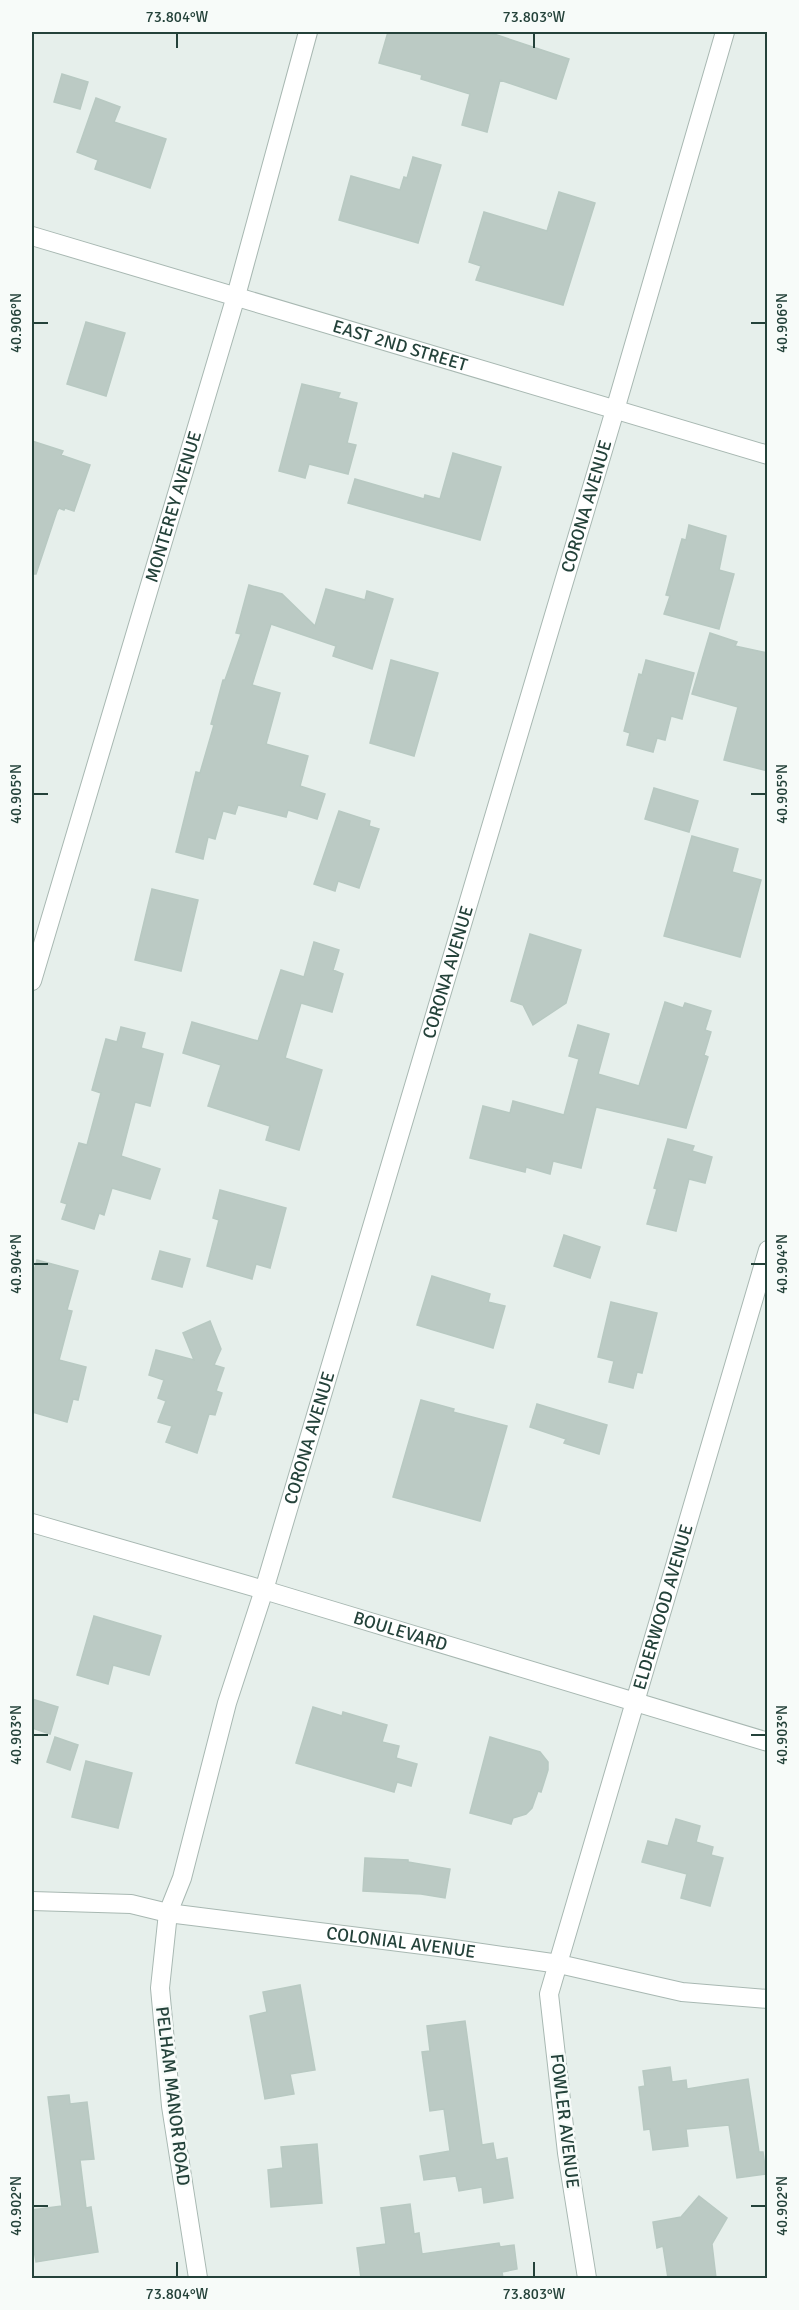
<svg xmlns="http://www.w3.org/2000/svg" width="799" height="2310" font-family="Signika,sans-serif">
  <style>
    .building { fill: #bbcac4; stroke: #b8c9c2; stroke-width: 1.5 }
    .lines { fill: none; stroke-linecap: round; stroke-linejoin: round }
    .minor-casing { stroke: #a8b8b2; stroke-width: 20 }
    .minor { stroke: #fff; stroke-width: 18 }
    .ticks { fill: none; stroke: #24423a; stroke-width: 2 }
    .labels { text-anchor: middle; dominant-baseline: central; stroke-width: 5; stroke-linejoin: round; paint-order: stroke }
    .street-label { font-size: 18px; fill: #24423a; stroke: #f7fbf9 }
    .neatline { fill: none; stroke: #24423a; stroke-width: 2 }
    .ticks-label { font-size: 15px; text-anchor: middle; fill: #24423a }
  </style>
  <rect width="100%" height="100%" fill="#e6efeb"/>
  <path class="building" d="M 388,32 L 488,32 L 569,59 L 556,99 L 500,80 L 487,132 L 462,125 L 470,94 L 421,79 L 422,75 L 379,63 Z
    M 62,74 L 88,82 L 80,109 L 54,102 Z
    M 96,98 L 120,107 L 114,122 L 166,139 L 150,188 L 95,169 L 98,160 L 77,152 Z
    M 413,157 L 441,165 L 418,243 L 339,220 L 351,176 L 400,190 L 404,177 L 407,178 Z
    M 559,192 L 595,203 L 563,305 L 476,280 L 481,266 L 469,262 L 484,212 L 547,231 Z
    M 86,322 L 125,333 L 106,396 L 67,384 Z
    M 302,384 L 340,393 L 338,398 L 357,403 L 347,443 L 356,445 L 348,474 L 309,464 L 305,478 L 279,471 Z
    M 32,441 L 63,451 L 61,455 L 90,465 L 74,511 L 65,508 L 64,510 L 59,508 L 57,511 L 36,574 L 32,574 Z
    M 453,453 L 501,467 L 480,540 L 348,503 L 355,479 L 424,499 L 425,495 L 440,499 Z
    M 689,525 L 726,536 L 719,570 L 734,574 L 719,629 L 664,614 L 670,596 L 666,595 L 682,539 L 686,540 Z
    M 249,585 L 282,594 L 315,626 L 326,589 L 365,600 L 367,591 L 393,599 L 372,669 L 333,656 L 336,646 L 271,624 L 252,685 L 280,693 L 266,744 L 308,756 L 300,786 L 325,794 L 317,819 L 288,810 L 286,817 L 238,805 L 235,814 L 223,811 L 215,839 L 208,837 L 203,859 L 176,852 L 196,772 L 200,773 L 214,725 L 211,724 L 223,680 L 225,680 L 241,634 L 236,633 Z
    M 710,633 L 737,642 L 735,646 L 768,653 L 768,771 L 724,760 L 738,707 L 692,694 Z
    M 391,660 L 438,673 L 414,756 L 370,743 Z
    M 646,660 L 694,673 L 682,719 L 671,716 L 665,740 L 657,738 L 653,752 L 627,745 L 630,733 L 624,731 L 639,674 L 642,675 Z
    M 654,788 L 698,801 L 689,832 L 645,819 Z
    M 339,811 L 370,821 L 369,826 L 379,829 L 359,888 L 338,881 L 335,891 L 314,884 Z
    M 692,836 L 738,849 L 732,872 L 761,880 L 740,957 L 664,936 Z
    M 152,889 L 198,900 L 181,971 L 135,960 Z
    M 530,934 L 581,950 L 566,1003 L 533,1025 L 523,1005 L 511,1001 Z
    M 314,942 L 339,950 L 333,970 L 343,974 L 332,1012 L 301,1003 L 285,1058 L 322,1070 L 299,1150 L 266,1140 L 270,1126 L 208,1106 L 221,1065 L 183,1053 L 192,1022 L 258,1041 L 281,970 L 304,977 Z
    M 665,1002 L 683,1008 L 685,1003 L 711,1011 L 705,1030 L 711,1032 L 704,1055 L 708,1057 L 686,1128 L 596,1107 L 581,1168 L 553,1161 L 550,1174 L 526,1167 L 525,1172 L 470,1158 L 483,1106 L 510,1113 L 513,1101 L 564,1115 L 579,1059 L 569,1056 L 578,1025 L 609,1034 L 598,1074 L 639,1086 Z
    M 121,1027 L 145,1033 L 141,1048 L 163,1054 L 150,1106 L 135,1102 L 121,1156 L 160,1169 L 150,1199 L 112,1188 L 104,1215 L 99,1213 L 94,1229 L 62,1219 L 67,1204 L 61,1202 L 79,1143 L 87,1145 L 101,1093 L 92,1090 L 106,1039 L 117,1042 Z
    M 668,1139 L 694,1146 L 692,1151 L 712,1157 L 705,1183 L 689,1179 L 676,1231 L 647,1224 L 657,1189 L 654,1188 Z
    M 220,1190 L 286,1208 L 270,1268 L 256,1264 L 252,1279 L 207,1266 L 219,1220 L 213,1218 Z
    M 564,1235 L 600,1247 L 590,1278 L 554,1266 Z
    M 160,1251 L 190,1259 L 182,1287 L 152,1279 Z
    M 37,1260 L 78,1271 L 67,1310 L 72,1311 L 59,1360 L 86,1367 L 78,1400 L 73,1399 L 67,1422 L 32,1412 L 32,1278 Z
    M 432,1276 L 490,1294 L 488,1302 L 505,1306 L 493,1348 L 417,1325 Z
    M 611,1302 L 657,1313 L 642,1373 L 637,1372 L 633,1388 L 609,1382 L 614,1361 L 598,1357 Z
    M 210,1321 L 221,1349 L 214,1365 L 224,1368 L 216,1391 L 222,1393 L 215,1415 L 209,1414 L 197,1453 L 166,1442 L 172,1426 L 158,1422 L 166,1401 L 158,1398 L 164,1380 L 149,1375 L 156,1350 L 194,1360 L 183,1333 Z
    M 421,1400 L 454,1409 L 453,1412 L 507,1426 L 480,1521 L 393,1497 Z
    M 537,1404 L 607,1425 L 599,1454 L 564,1443 L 566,1439 L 530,1427 Z
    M 94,1616 L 161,1636 L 149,1675 L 113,1665 L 108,1684 L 77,1675 Z
    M 32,1699 L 58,1707 L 50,1734 L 32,1728 Z
    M 313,1707 L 342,1716 L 343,1712 L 387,1725 L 382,1742 L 399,1746 L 396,1758 L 417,1764 L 411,1786 L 397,1782 L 394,1792 L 296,1763 Z
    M 55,1737 L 78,1745 L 70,1770 L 47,1762 Z
    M 490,1737 L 540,1752 L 548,1762 L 548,1770 L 541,1792 L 538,1791 L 532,1808 L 526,1814 L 513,1818 L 511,1824 L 470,1813 Z
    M 86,1761 L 132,1773 L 118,1828 L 72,1817 Z
    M 676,1819 L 700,1826 L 696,1842 L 713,1847 L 711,1855 L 723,1858 L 710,1906 L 681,1898 L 687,1874 L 642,1862 L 648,1841 L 668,1846 Z
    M 365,1858 L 408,1860 L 408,1862 L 450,1869 L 445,1898 L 421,1894 L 363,1891 Z
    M 300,1985 L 315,2070 L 290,2074 L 294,2094 L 265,2099 L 250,2016 L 267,2012 L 263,1992 Z
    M 465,2021 L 482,2145 L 493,2143 L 496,2160 L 507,2158 L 513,2198 L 484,2203 L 482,2187 L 459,2191 L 456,2176 L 424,2180 L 420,2156 L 450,2151 L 444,2109 L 430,2111 L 422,2052 L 430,2051 L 427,2026 Z
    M 670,2067 L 672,2082 L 686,2080 L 687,2089 L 748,2079 L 759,2152 L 763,2152 L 766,2174 L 737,2178 L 729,2125 L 686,2129 L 688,2146 L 653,2150 L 650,2129 L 644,2130 L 639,2087 L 645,2086 L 643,2071 Z
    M 69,2095 L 70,2104 L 87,2102 L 94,2159 L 80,2160 L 86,2208 L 91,2207 L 98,2252 L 36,2262 L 32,2238 L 32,2210 L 62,2206 L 48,2097 Z
    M 317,2144 L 322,2203 L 271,2207 L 268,2170 L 283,2168 L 281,2147 Z
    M 699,2196 L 727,2218 L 712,2244 L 716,2278 L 668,2278 L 663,2246 L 657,2248 L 653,2222 L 681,2217 Z
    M 410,2204 L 414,2234 L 419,2233 L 422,2254 L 499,2243 L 500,2247 L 514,2245 L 517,2269 L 502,2272 L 503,2278 L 361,2278 L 357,2248 L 386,2244 L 381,2208 Z"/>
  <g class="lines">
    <defs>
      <g id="minor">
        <path id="s1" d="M 32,236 L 768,455"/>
        <path id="s2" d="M 32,981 L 236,296 L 308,32"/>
        <path id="s3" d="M 32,1523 L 264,1590 L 768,1742"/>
        <path id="s4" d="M 32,1901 L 131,1904 L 168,1913 L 447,1948 L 559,1964 L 682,1992 L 768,1999"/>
        <path id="s5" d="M 198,2278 L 171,2106 L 160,1988 L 168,1913 L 182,1878 L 227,1703 L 264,1590 L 615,410 L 725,32"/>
        <path id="s6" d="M 587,2278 L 567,2153 L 549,1994 L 768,1250"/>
      </g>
    </defs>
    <use href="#minor" class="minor-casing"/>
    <use href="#minor" class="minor"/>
  </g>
  <path class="ticks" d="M 177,33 L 177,48M 534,33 L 534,48M 33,323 L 48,323M 751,323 L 766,323M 33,794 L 48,794M 751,794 L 766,794M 33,1264 L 48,1264M 751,1264 L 766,1264M 33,1735 L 48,1735M 751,1735 L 766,1735M 33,2206 L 48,2206M 751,2206 L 766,2206M 177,2262 L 177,2277M 534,2262 L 534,2277"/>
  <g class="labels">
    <g class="street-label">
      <text stroke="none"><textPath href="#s1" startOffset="384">EAST 2ND STREET</textPath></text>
      <text stroke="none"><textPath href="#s2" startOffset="495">MONTEREY AVENUE</textPath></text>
      <text stroke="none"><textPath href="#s5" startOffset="1836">CORONA AVENUE</textPath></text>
      <text stroke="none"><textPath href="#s5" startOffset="1350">CORONA AVENUE</textPath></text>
      <text stroke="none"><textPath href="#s5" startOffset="864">CORONA AVENUE</textPath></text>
      <text stroke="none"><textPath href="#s6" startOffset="690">ELDERWOOD AVENUE</textPath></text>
      <text stroke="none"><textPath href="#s3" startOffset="384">BOULEVARD</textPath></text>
      <text stroke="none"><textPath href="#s4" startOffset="372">COLONIAL AVENUE</textPath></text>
      <text transform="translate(173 2096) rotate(83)">PELHAM MANOR ROAD</text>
      <text transform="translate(565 2121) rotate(83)">FOWLER AVENUE</text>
    </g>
  </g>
  <rect width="799" height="2310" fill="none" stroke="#f7fbf9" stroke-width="66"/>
  <rect x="33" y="33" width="733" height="2244" class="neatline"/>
  <g class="ticks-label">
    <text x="177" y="22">73.804°W</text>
    <text x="534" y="22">73.803°W</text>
    <text transform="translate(16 323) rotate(-90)" y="5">40.906°N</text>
    <text transform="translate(782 323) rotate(-90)" y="5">40.906°N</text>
    <text transform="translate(16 794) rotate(-90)" y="5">40.905°N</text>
    <text transform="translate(782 794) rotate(-90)" y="5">40.905°N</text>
    <text transform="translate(16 1264) rotate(-90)" y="5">40.904°N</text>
    <text transform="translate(782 1264) rotate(-90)" y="5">40.904°N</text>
    <text transform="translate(16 1735) rotate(-90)" y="5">40.903°N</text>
    <text transform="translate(782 1735) rotate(-90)" y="5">40.903°N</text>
    <text transform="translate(16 2206) rotate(-90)" y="5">40.902°N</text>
    <text transform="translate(782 2206) rotate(-90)" y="5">40.902°N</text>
    <text x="177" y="2299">73.804°W</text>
    <text x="534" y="2299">73.803°W</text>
  </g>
</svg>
